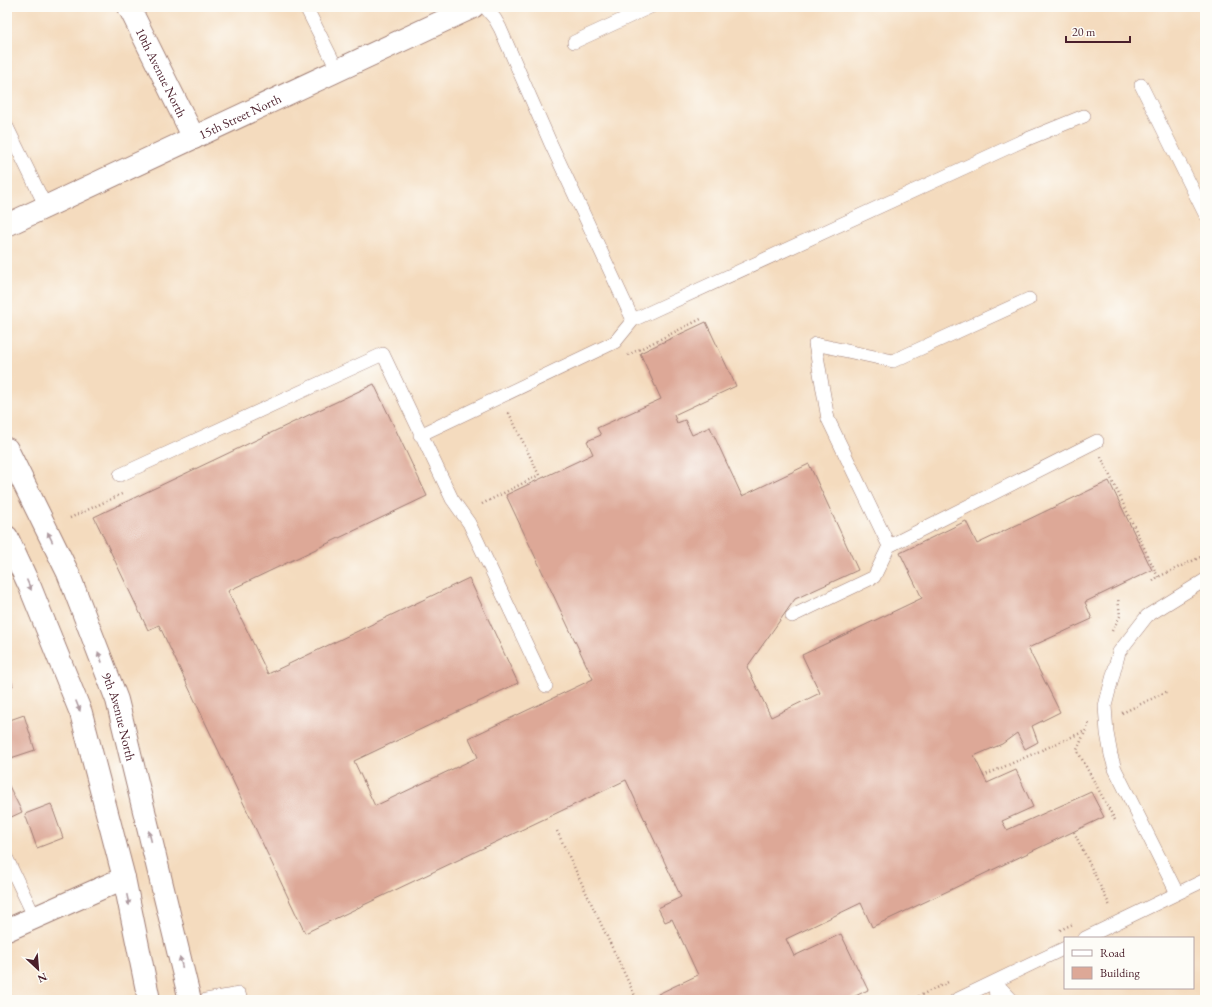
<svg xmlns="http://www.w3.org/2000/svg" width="1212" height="1007" font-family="'EB Garamond',serif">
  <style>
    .building { fill: #dda897 }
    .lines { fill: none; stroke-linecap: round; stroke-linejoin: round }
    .lane-casing { stroke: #9f7d74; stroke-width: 14 }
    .street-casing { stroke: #9f7d74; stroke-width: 24 }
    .secondary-casing { stroke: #9f7d74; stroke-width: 24 }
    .path { stroke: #9f7d74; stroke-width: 2.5; stroke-dasharray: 1 3; stroke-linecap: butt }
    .lane { stroke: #fff; stroke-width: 13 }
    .street { stroke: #fff; stroke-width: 22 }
    .secondary { stroke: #fff; stroke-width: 22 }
    .oneway { fill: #ae9aa0 }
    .labels { text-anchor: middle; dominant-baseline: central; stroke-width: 3.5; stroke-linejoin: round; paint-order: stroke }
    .street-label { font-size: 13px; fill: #4a1f2b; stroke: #fdfcf7 }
  </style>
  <rect width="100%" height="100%" fill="#fdfcf7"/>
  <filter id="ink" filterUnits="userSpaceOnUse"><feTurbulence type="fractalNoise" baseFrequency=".025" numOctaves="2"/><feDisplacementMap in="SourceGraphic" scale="8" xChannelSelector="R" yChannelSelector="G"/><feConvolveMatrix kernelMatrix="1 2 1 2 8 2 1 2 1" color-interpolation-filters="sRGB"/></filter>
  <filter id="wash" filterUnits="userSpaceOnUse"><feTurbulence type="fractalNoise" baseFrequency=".012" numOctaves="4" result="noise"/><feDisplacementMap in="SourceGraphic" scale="16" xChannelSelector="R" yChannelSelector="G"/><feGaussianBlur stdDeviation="0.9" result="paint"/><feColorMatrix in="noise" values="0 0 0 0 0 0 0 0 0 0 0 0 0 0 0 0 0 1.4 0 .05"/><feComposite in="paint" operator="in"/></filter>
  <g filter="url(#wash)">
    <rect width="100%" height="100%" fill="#f4dbbe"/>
    <g id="blocks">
      <path class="building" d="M 706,322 L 736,386 L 674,415 L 677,423 L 685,420 L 692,435 L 710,427 L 742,496 L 809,464 L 858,570 L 795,599 L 747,667 L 771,717 L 820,693 L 802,655 L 922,598 L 900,553 L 966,521 L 977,544 L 1109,481 L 1152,570 L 1085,602 L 1092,619 L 1028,648 L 1060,712 L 1032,726 L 1038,742 L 1025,749 L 1017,733 L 1002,744 L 974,756 L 987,783 L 1016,770 L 1033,807 L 1002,821 L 1007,830 L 1091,792 L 1104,817 L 872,927 L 861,903 L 786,939 L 794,956 L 841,934 L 868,990 L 847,1000 L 660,1000 L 658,994 L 698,975 L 672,919 L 665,922 L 658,908 L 681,897 L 626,780 L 305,933 L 159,625 L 148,630 L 94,517 L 374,384 L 427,496 L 228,591 L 268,674 L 469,578 L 518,683 L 354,761 L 375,806 L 478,757 L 469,738 L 593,679 L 506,495 L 593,454 L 587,441 L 601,435 L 597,428 L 661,399 L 640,353 Z
        M 7,672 L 13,686 L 7,688 Z
        M 24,715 L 35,750 L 8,759 L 7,755 L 7,721 Z
        M 7,782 L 22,812 L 7,819 Z
        M 51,804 L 63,838 L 37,848 L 25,814 Z"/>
    </g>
  </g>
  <g filter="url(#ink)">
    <use href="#blocks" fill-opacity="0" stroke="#9f7d74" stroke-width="1"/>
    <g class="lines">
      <defs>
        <path id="lane" d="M 306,7 L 338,71
          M 485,7 L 495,19 L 500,28 L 550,142 L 633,320
          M 574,42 L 650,7
          M 1141,85 L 1205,214
          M 7,127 L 46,207
          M 420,435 L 615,342 L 633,320 L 1020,142 L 1084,116
          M 120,475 L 383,354 L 452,499 L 469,523 L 546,686
          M 889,546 L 828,419 L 815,344 L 893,361 L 1029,299
          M 792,616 L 874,577 L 889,546 L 1097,441
          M 7,859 L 35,918
          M 1177,893 L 1115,769 L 1111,755 L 1107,733 L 1105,706 L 1119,652 L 1147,616 L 1205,580
          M 1085,938 L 1205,880
          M 206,1000 L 239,994 L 241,1000
          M 956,1000 L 1065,948
          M 996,1000 L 995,982 L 1012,1000"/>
        <g id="street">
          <path id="s1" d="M 129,7 L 194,138"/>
          <path d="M 7,930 L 124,878"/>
        </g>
        <g id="secondary">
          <path id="s2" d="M 7,225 L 473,7"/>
          <path id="s3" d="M 7,449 L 68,573 L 117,700 L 190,1000"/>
          <path d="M 7,537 L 30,587 L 81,713 L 124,878 L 149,1000"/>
        </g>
      </defs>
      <use href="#lane" class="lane-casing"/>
      <use href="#street" class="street-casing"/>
      <use href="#secondary" class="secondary-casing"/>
      <path class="path" d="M 628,355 L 703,318
        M 1101,457 L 1158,577
        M 482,504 L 539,475 L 509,413 L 510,412
        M 70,518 L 124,493
        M 1153,581 L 1158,577 L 1205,555
        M 1112,631 L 1120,616 L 1118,598
        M 1122,713 L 1168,691
        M 1089,723 L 1077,750 L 1115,820
        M 983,776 L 1085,731
        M 557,831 L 637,1000
        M 1074,832 L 1110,906
        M 1060,930 L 1073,924
        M 911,1000 L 948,982"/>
      <use href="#lane" class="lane"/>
      <use href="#street" class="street"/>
      <use href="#secondary" class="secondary"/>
    </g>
    <defs><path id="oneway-solid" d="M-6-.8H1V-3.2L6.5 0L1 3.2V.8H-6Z"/></defs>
    <g class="oneway">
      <use href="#oneway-solid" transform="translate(50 537) rotate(-116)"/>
      <use href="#oneway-solid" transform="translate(29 585) rotate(66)"/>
      <use href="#oneway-solid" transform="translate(100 657) rotate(-111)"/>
      <use href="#oneway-solid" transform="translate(78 706) rotate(68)"/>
      <use href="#oneway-solid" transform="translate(150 836) rotate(-104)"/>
      <use href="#oneway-solid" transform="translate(128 900) rotate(78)"/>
      <use href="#oneway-solid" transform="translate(181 962) rotate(-104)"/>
    </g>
  </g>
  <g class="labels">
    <g class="street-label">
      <text stroke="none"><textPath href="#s1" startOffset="73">10th Avenue North</textPath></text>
      <text stroke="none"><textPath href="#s2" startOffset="257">15th Street North</textPath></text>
      <text stroke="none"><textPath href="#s3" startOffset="291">9th Avenue North</textPath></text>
    </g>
  </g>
  <rect width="1212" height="1007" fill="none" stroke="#fdfcf7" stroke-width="24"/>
  <rect x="1064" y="937" width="130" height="52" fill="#fdfcf7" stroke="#b5a4a5"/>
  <rect x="1072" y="950" width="20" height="6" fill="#ffffff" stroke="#b5a4a5"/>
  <text x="1100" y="957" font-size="12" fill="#4a1f2b">Road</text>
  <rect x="1072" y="967" width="20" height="12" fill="#dda897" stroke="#b5a4a5"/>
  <text x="1100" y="977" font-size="12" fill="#4a1f2b">Building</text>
  <g transform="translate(38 969) rotate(154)" stroke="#fdfcf7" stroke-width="3" paint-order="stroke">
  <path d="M0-3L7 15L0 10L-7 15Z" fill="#4a1f2b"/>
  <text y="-6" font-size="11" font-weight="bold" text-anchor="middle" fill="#4a1f2b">N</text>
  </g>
  <path d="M1066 36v6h64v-6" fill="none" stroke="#4a1f2b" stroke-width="2"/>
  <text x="1072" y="36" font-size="12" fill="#4a1f2b" stroke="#fdfcf7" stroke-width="3" paint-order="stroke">20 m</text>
</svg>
